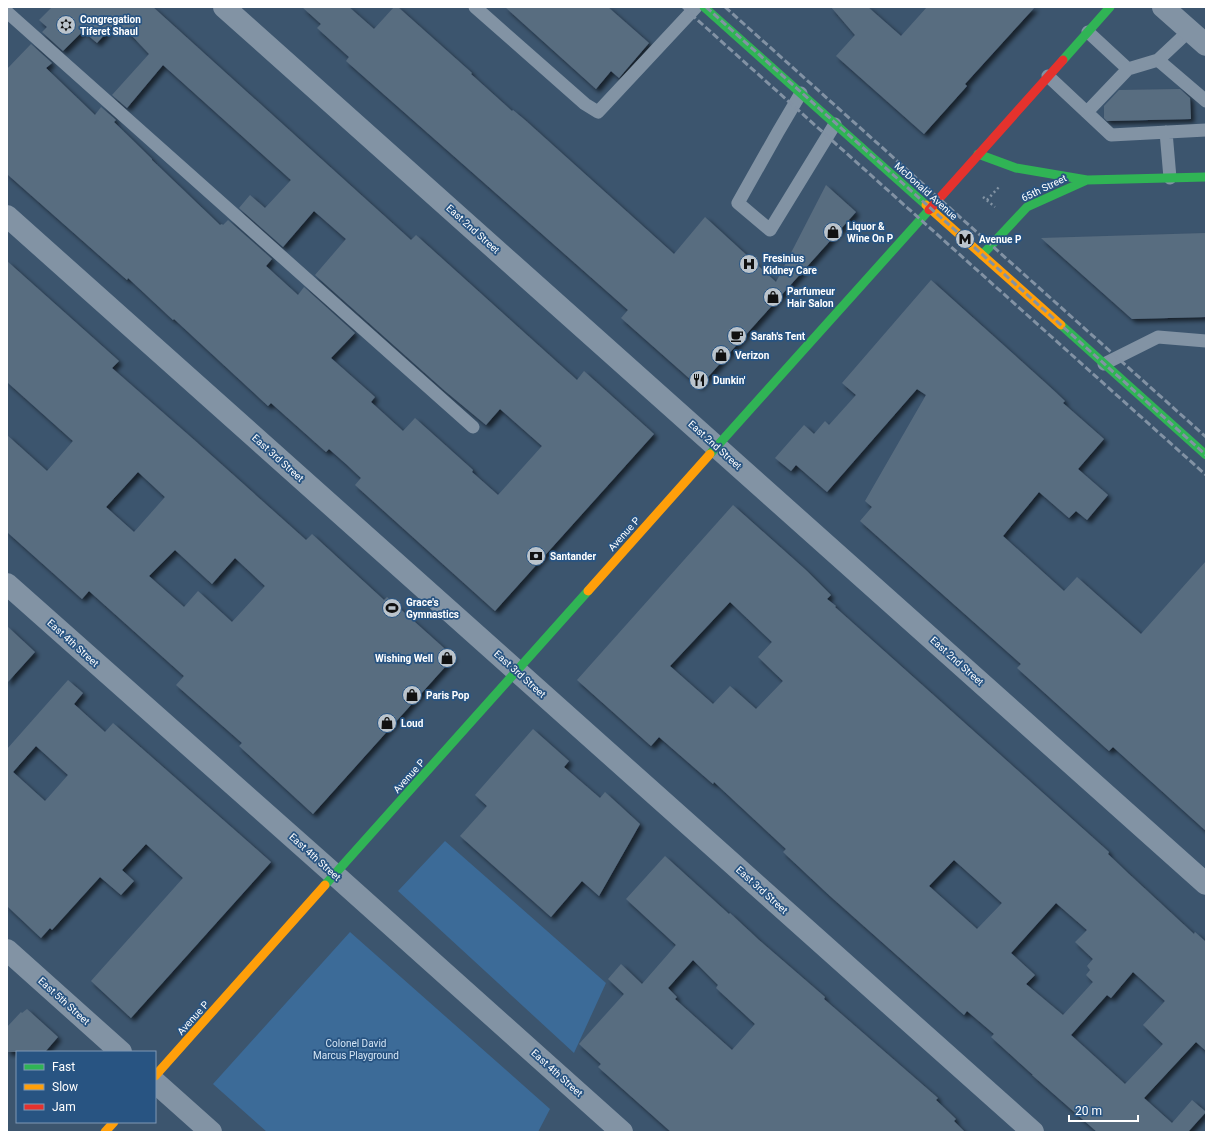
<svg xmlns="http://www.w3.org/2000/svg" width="1213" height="1139" font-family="Roboto,sans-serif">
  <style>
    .green { fill: #3c6b98 }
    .building { fill: #596d80; fill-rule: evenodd; filter: url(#shadow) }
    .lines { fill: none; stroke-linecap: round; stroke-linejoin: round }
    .path { stroke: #8293a4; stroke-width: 2.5; stroke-dasharray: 2 3; stroke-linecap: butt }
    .lane { stroke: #8293a4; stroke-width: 13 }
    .street { stroke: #8293a4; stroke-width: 22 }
    .fast { stroke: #30b455; stroke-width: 9 }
    .slow { stroke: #ff9f0a; stroke-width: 9 }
    .jam { stroke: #e5322d; stroke-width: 9 }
    .rail { stroke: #8292a4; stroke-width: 3; stroke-dasharray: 7 3; stroke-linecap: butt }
    .labels { text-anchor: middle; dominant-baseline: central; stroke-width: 3.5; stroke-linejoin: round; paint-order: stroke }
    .poi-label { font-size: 10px; font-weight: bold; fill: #fff; stroke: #285482; text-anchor: start }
    .street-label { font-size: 10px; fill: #fff; stroke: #285482 }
    .park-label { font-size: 10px; fill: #d4e5f5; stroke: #285482 }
  </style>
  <defs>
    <filter id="shadow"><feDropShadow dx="3.5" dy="3.5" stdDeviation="2" flood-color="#0009"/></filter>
  </defs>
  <rect width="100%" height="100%" fill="#3c556e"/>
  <path class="green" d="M 445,841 L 606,983 L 574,1053 L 398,891 Z
    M 350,932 L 550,1109 L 538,1132 L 267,1132 L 213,1084 Z"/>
  <path class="building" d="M 52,7 L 153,7 L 411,240 L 416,235 L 577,380 L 584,371 L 654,434 L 495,611 L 355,485 L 361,478 L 346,464 L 329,449 L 326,452 L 271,403 L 268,406 L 174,319 L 173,320 L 128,278 L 127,280 L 7,174 L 7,69 L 31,44 L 52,63 L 46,68 L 95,115 L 101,107 L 116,120 L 114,122 L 152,159 L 152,160 L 220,225 L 222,224 L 223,225 L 228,220 L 272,259 L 266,266 L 298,295 L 304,287 L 355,333 L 331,358 L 375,397 L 371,402 L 403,431 L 415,418 L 473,470 L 472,472 L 498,495 L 542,446 L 500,409 L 486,425 L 445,391 L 315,275 L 346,239 L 314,211 L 283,247 L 239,208 L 250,195 L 265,208 L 291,180 L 163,65 L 127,108 L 112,95 L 149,54 L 134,38 L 116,22 L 97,43 L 83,31 L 63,51 L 42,32 L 47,27 L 39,20 Z
    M 302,7 L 349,7 L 374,29 L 394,7 L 398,7 L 472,73 L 471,74 L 512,111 L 513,110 L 525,120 L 674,254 L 705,217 L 776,282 L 826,185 L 856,212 L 699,387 L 621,318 L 628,310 L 346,61 L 349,57 L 317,28 L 321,24 Z
    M 505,7 L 608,7 L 649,43 L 619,78 L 611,71 L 596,89 Z
    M 831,7 L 868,7 L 901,36 L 927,7 L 1035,7 L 965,84 L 967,86 L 924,134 L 836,56 L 855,35 Z
    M 1180,89 L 1190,98 L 1191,119 L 1107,121 L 1104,118 L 1104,106 L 1119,90 Z
    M 1206,233 L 1206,317 L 1132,319 L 1041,238 Z
    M 7,261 L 119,361 L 112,368 L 192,438 L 306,540 L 312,534 L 384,600 L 387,597 L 454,657 L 313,814 L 239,746 L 242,743 L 176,685 L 184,676 L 89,591 L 82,599 L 7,532 L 7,435 L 47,471 L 73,441 L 7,382 ZM 138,472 L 165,497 L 134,532 L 106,507 ZM 175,550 L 212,584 L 235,558 L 265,586 L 232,622 L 198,591 L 184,607 L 149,576 Z
    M 931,280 L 1050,387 L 1065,401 L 1063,403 L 1104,439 L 1078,469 L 1108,495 L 1087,520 L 1076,511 L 1069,518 L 1039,492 L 1003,536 L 1064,591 L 1077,577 L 1141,634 L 1206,561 L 1206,831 L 1113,747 L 1109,751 L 1017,668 L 1021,664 L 860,521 L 872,507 L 865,501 L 926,395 L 917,389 L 827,492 L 796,465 L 791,471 L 775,458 L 804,425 L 814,434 L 825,421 L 829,425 L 856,395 L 842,383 Z
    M 733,505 L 807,571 L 831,595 L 827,599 L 836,606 L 835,607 L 1109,852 L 1108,854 L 1129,874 L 1194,934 L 1195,932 L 1206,942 L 1206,1051 L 1196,1042 L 1144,1098 L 1172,1123 L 1192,1100 L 1206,1112 L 1188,1132 L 1097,1132 L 1032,1075 L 1033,1075 L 991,1037 L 994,1034 L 967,1011 L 964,1015 L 830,896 L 783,852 L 786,849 L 714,782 L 713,784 L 659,737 L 651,746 L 577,680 ZM 730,602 L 772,642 L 758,657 L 783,681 L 756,709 L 730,686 L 713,704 L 670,666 ZM 954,860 L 1002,903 L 977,929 L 929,886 ZM 1056,903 L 1087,930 L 1075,942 L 1093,959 L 1087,966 L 1090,970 L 1086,975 L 1093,982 L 1063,1015 L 1026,984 L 1035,975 L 1011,953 ZM 1133,972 L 1165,1001 L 1143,1025 L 1163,1044 L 1125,1084 L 1071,1035 L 1107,995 L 1111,998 Z
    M 7,626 L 35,652 L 7,683 Z
    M 68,680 L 83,693 L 74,704 L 105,732 L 113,723 L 271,862 L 131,1018 L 91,981 L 183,878 L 146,844 L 122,870 L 134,881 L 121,895 L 100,877 L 52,930 L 50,928 L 41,938 L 7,906 L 7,749 ZM 36,746 L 68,775 L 45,801 L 13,772 Z
    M 533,729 L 569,761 L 564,767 L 600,798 L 605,792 L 640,824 L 599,896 L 582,881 L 551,917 L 460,836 L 487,806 L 475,795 Z
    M 665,856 L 729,914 L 730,913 L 759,940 L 825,997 L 824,999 L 938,1098 L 936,1100 L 956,1119 L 954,1121 L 965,1132 L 671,1132 L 598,1067 L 601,1064 L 579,1044 L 624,994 L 608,979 L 621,964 L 642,984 L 676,945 L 626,899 ZM 693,960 L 718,985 L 716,988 L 755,1024 L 732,1050 L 675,999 L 677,997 L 668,988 Z
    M 27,1009 L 58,1037 L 45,1052 L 7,1052 L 7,1027 L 21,1012 L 22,1013 Z"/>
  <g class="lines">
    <path class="path" d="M 983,197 L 995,207
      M 987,200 L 999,187"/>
    <path class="lane" d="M 475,7 L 585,104 L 598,112 L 696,7
      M 7,12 L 473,427
      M 1088,32 L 1128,69 L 1158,60 L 1190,30
      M 1158,60 L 1206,101
      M 1048,76 L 1111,135 L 1206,130
      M 801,93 L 778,132 L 738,203 L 770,230 L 835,124
      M 1087,112 L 1128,69
      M 1166,132 L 1170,178
      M 1104,364 L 1158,337 L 1206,341"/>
    <path class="street" d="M 224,7 L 1206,884
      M 1163,7 L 1206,45
      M 7,216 L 1033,1132
      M 7,584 L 335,875 L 622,1132
      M 7,950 L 121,1052
      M 155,1082 L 211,1132"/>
    <path class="fast" d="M 704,7 L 926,205
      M 1063,60 L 1110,7
      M 978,154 L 1016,168 L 1087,180 L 1206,177
      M 982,255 L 1027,207 L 1087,180
      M 1061,325 L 1206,455
      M 710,454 L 929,210
      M 325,885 L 588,591"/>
    <path class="slow" d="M 926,205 L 1061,325
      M 588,591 L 710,454
      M 155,1076 L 325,885
      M 105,1132 L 114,1122"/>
    <path class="jam" d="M 929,210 L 1063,60"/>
    <path class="rail" d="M 683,7 L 1206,475
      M 706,7 L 1206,455
      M 725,7 L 1206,437"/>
  </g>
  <defs>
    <symbol id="synagogue-disc" viewBox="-11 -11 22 22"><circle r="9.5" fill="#bbc4cc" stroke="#285482"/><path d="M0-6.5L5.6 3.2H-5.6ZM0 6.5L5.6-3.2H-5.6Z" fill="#111"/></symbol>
    <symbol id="shop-disc" viewBox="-11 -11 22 22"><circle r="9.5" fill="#bbc4cc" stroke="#285482"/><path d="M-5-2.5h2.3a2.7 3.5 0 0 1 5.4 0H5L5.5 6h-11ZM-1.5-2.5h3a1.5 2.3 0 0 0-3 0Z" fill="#111"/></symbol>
    <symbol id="metro-disc" viewBox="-11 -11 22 22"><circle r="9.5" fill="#bbc4cc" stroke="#285482"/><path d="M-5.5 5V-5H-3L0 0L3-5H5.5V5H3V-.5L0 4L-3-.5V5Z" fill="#111"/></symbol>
    <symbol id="hospital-disc" viewBox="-11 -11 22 22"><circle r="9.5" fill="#bbc4cc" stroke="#285482"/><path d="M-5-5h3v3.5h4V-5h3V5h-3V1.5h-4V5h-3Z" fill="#111"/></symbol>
    <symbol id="cafe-disc" viewBox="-11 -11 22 22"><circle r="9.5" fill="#bbc4cc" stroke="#285482"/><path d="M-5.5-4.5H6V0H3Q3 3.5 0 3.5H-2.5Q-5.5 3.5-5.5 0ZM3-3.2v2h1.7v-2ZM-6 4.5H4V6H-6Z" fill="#111"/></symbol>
    <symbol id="restaurant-disc" viewBox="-11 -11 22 22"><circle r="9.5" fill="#bbc4cc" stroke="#285482"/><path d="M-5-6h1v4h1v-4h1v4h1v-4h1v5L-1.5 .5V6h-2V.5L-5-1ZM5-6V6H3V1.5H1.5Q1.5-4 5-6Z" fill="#111"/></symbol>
    <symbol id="bank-disc" viewBox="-11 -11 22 22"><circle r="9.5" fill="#bbc4cc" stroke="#285482"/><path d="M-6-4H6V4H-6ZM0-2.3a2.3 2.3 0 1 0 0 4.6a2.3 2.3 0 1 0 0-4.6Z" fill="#111"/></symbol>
    <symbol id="stadium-disc" viewBox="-11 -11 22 22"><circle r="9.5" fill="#bbc4cc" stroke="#285482"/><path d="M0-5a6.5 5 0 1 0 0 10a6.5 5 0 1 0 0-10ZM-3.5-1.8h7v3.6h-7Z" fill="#111"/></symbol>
  </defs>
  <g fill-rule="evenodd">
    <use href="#synagogue-disc" x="55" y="14" width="22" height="22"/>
    <use href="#shop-disc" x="822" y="221" width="22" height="22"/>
    <use href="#metro-disc" x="954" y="228" width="22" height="22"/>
    <use href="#hospital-disc" x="738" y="253" width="22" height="22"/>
    <use href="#shop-disc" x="762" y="286" width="22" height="22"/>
    <use href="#cafe-disc" x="726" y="325" width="22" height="22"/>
    <use href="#shop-disc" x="710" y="344" width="22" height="22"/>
    <use href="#restaurant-disc" x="688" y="369" width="22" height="22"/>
    <use href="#bank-disc" x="525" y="545" width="22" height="22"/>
    <use href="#stadium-disc" x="381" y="597" width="22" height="22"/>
    <use href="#shop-disc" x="436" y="647" width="22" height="22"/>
    <use href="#shop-disc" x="401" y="684" width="22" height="22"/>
    <use href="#shop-disc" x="376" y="712" width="22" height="22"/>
  </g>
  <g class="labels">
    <g class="poi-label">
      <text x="80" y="19">Congregation<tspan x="80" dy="12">Tiferet Shaul</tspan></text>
      <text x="847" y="226">Liquor &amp;<tspan x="847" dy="12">Wine On P</tspan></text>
      <text x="979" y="239">Avenue P</text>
      <text x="763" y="258">Fresinius<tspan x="763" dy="12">Kidney Care</tspan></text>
      <text x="787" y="291">Parfumeur<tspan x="787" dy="12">Hair Salon</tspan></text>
      <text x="751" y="336">Sarah's Tent</text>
      <text x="735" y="355">Verizon</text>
      <text x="713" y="380">Dunkin'</text>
      <text x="550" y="556">Santander</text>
      <text x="406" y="602">Grace's<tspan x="406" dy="12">Gymnastics</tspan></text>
      <text x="433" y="658" text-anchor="end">Wishing Well</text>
      <text x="426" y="695">Paris Pop</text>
      <text x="401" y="723">Loud</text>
    </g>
    <g class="street-label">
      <text transform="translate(1044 188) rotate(-26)">65th Street</text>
      <text transform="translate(926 191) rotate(42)">McDonald Avenue</text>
      <text transform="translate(473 229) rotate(42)">East 2nd Street</text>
      <text transform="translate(715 445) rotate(42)">East 2nd Street</text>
      <text transform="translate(278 458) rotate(42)">East 3rd Street</text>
      <text transform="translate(624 534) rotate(-48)">Avenue P</text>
      <text transform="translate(73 643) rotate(42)">East 4th Street</text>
      <text transform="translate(957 661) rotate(42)">East 2nd Street</text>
      <text transform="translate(520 674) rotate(42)">East 3rd Street</text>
      <text transform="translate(409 776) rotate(-48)">Avenue P</text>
      <text transform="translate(315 857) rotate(42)">East 4th Street</text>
      <text transform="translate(762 890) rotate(42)">East 3rd Street</text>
      <text transform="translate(64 1001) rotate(42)">East 5th Street</text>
      <text transform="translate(193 1018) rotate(-48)">Avenue P</text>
      <text transform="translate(557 1073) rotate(42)">East 4th Street</text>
    </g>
    <g class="park-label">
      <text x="356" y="1043">Colonel David<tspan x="356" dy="12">Marcus Playground</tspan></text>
    </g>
  </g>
  <rect width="1213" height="1139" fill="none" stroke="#ffffff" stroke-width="16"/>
  <rect x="16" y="1051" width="140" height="72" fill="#285482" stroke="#7e98b4"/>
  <rect x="24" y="1064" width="20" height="6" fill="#30b455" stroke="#7e98b4"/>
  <text x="52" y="1071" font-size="12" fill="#ffffff">Fast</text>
  <rect x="24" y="1084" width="20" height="6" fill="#ff9f0a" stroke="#7e98b4"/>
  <text x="52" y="1091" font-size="12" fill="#ffffff">Slow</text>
  <rect x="24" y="1104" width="20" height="6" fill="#e5322d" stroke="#7e98b4"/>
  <text x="52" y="1111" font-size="12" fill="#ffffff">Jam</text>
  <path d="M1069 1115v6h69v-6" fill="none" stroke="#ffffff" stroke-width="2"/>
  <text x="1075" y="1115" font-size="12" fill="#ffffff" stroke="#285482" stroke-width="3" paint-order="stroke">20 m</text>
</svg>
